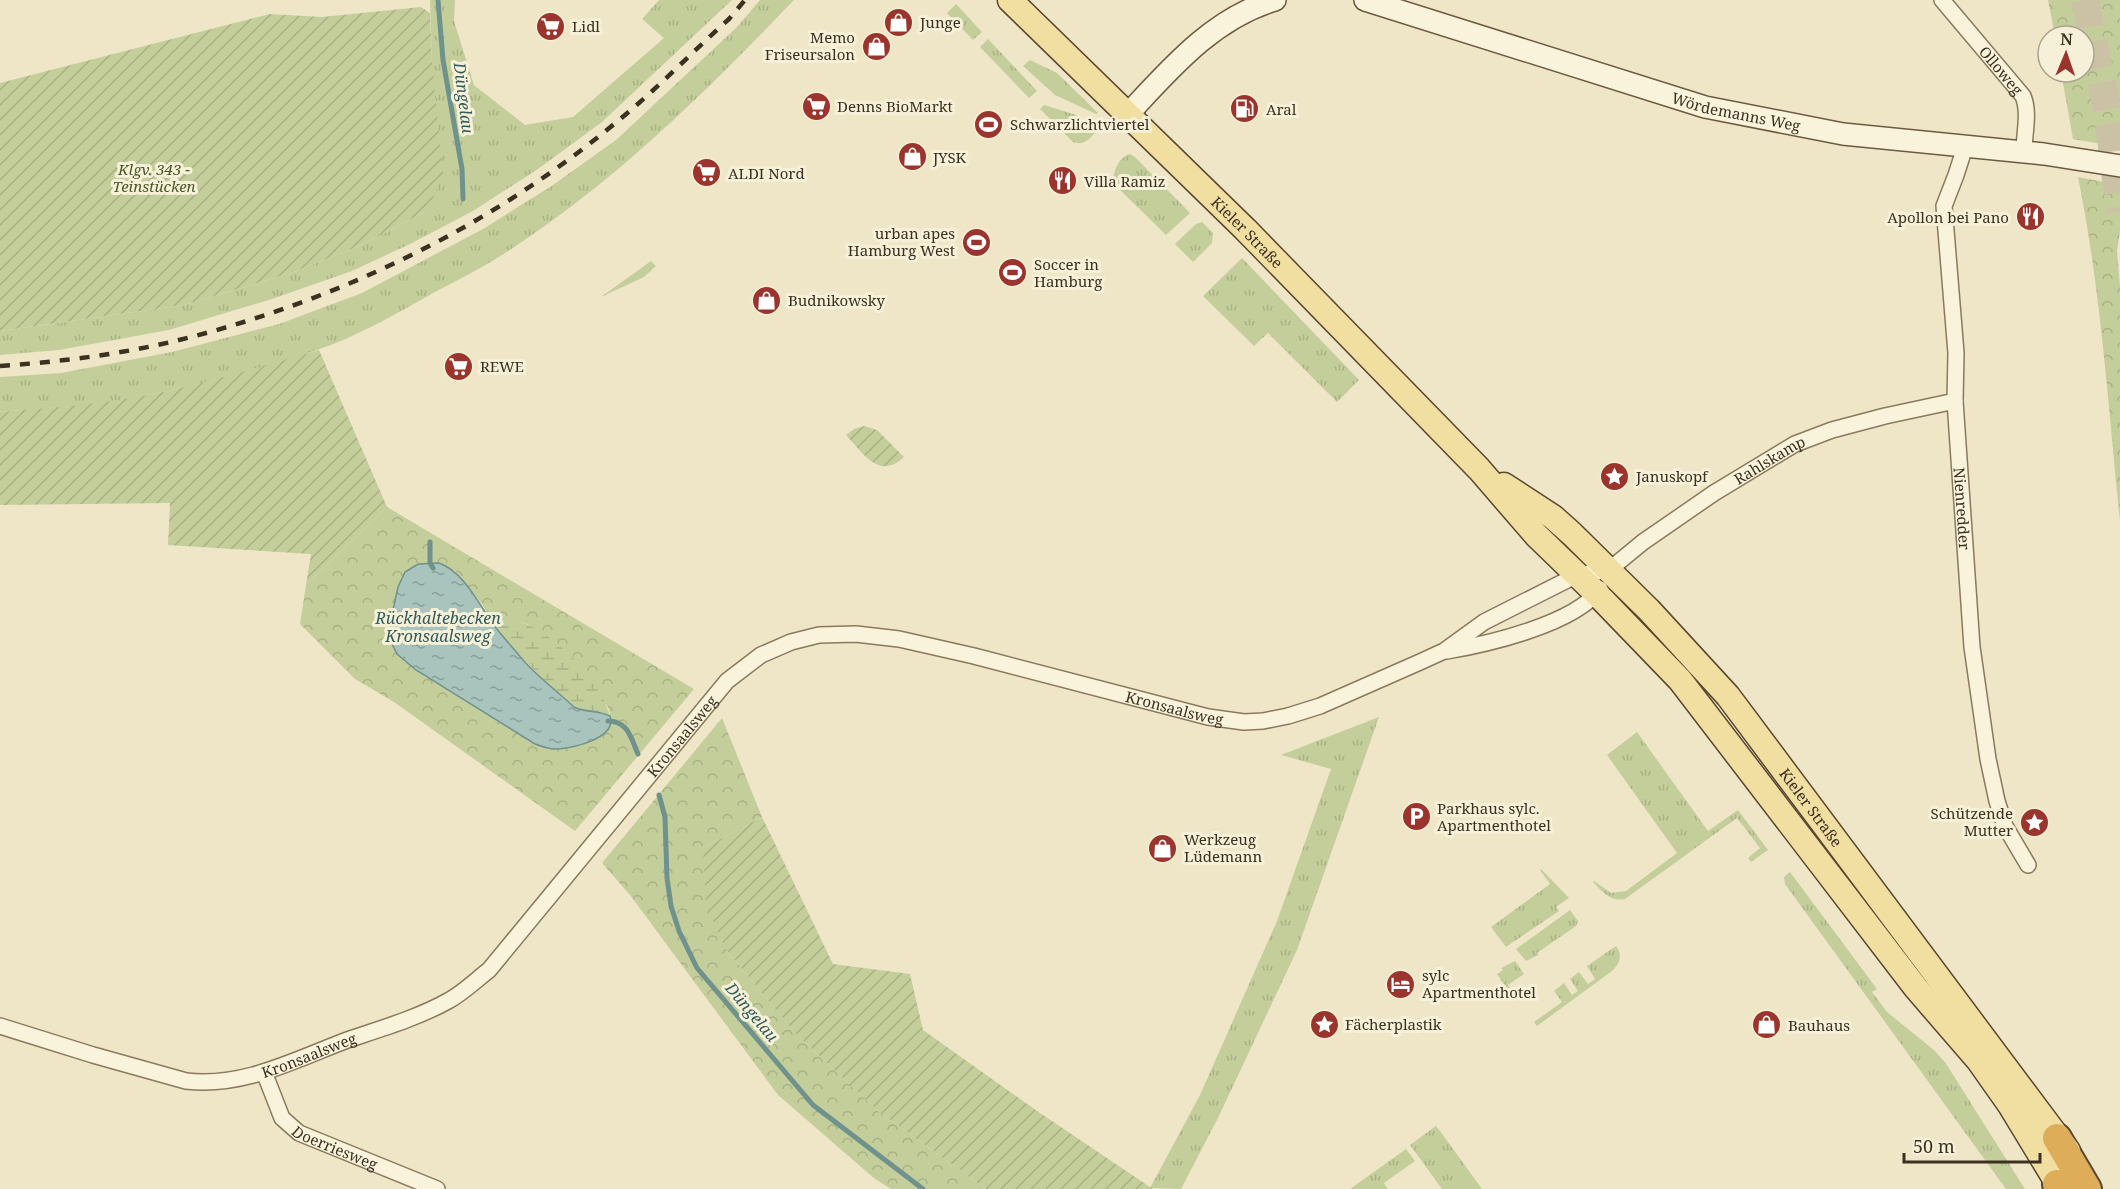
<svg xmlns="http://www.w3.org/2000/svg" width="2120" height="1189" font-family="'Noto Serif',serif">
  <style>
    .grass { fill: url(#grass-tufts) }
    .forest { fill: url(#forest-crowns); fill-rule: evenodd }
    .wetland { fill: url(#wetland-marsh) }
    .garden { fill: url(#garden-furrows) }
    .water { fill: url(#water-ripples); stroke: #6f928c; stroke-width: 1.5 }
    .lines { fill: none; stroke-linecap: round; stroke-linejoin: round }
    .stream { stroke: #6f928c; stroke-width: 5 }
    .highway-tunnel { stroke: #cbc2a6; stroke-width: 28; stroke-dasharray: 28 14; stroke-linecap: butt }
    .street-casing { stroke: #8b795d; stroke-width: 18 }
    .secondary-casing { stroke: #6d5a40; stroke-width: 24 }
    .primary-casing { stroke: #594731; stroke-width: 27 }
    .highway-casing { stroke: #594731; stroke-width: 32 }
    .street { stroke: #f9f3dc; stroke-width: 15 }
    .secondary { stroke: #f9f3dc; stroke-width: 21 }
    .primary { stroke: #f1dea1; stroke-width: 24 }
    .highway { stroke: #ddad5a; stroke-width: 28 }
    .rail { stroke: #3c3020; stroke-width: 4.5; stroke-dasharray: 10 10; stroke-linecap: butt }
    .labels { text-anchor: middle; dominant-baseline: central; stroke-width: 6; stroke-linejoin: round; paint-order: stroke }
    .poi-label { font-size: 15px; fill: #3c3020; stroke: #f6f0d8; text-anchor: start }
    .street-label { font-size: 15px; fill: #3c3020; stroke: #f6f0d8 }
    .park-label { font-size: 15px; font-style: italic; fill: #485827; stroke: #f6f0d8 }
    .water-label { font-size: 16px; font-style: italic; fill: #305b5b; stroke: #f6f0d8 }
  </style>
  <defs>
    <pattern id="grass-tufts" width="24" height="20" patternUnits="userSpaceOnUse" patternTransform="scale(1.5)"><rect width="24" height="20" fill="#c4ce9b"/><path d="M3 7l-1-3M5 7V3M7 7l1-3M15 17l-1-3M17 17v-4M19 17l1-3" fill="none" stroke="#a9b185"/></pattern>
    <pattern id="forest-crowns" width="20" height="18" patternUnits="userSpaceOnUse" patternTransform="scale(1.5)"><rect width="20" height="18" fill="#c4ce9b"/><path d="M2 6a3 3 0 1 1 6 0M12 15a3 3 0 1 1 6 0" fill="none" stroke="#a9b185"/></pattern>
    <pattern id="wetland-marsh" width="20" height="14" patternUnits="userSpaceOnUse" patternTransform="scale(1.5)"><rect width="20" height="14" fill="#c4ce9b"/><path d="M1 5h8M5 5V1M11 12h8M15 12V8" fill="none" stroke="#a9b185"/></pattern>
    <pattern id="garden-furrows" width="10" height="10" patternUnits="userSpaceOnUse" patternTransform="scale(1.5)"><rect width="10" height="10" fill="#c4ce9b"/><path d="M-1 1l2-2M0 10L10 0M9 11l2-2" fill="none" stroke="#a9b185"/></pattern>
    <pattern id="water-ripples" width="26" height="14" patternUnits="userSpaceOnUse" patternTransform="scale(1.5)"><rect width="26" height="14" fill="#a9c3bd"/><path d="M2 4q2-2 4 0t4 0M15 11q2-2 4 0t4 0" fill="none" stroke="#8b9f99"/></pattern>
  </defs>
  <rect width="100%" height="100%" fill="#efe6c8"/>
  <path class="grass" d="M 430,0 L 455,0 L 454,21 L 474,85 L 525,125 L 573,117 L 664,38 L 642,19 L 659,0 L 732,0 L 602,122 L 538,169 L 473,211 L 410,244 L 352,271 L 272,299 L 169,330 L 59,350 L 0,355 L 0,331 L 184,305 L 291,273 L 364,244 L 428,210 L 432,63 Z
    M 760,0 L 794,0 C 704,94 612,185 502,255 C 480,269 456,281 433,293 C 396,314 358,336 317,350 C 259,370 198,385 138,397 C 93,406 46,408 0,412 L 0,377 L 61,373 L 172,352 L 279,324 L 362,293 L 483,229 L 550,187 L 616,140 L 736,28 Z
    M 956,4 L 982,32 L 973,40 L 947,13 Z
    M 988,39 L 1037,91 L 1029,98 L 980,47 Z
    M 1030,60 L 1057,73 L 1098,113 L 1096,114 L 1055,95 L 1023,66 Z
    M 1044,105 L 1076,115 L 1096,132 C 1089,139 1084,146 1073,142 L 1040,109 Z
    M 1130,154 L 1135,157 L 1190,213 L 1166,235 L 1112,182 C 1115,171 1117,158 1130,154 Z
    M 1202,222 L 1213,233 L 1212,243 L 1193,262 L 1175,244 L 1196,224 Z
    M 1242,258 L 1359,380 L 1337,402 L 1268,333 L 1254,346 L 1203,296 Z
    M 651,261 L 656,266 L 644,277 L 601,297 Z
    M 1379,717 L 1297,950 L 1218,1118 L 1181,1189 L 1150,1188 L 1200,1095 L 1277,921 L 1331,769 L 1281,755 Z
    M 1637,732 L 1708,831 L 1738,810 L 1768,850 L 1751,862 L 1748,858 L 1760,848 L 1737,818 L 1625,899 C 1610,902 1603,892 1593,882 L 1594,881 L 1611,893 L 1626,891 L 1677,853 L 1607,755 Z
    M 1541,869 L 1569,898 L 1556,907 L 1559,911 L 1506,947 L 1491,927 L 1550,884 L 1540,870 Z
    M 1790,872 L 1877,989 L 1872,992 L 1887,1012 L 1934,1050 L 1945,1062 L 2025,1189 L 2006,1189 L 1785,884 L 1784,877 Z
    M 1570,910 L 1578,921 L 1576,926 L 1537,953 L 1538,955 L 1526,961 L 1516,949 Z
    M 1616,946 C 1623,955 1620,964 1612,971 L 1537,1026 L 1534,1022 L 1562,1002 L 1554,991 L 1564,983 L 1572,995 L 1578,991 L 1570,979 L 1579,972 L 1588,984 L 1595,979 L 1587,966 Z
    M 1515,961 L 1524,974 L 1508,985 L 1510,988 L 1507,989 L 1497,974 L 1503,970 L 1501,968 Z
    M 1436,1126 L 1440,1131 L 1482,1189 L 1442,1189 L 1410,1145 Z
    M 1406,1149 L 1415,1161 L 1384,1183 L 1388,1189 L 1350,1189 Z"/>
  <path class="forest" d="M 2048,0 L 2120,0 L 2120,147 L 2073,139 L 2061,72 L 2084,72 L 2084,36 L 2055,36 Z
    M 2078,177 L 2120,185 L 2120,231 L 2117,251 L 2120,286 L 2120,521 C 2108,406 2101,290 2078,177 Z
    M 387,507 L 694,689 L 575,831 L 394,702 L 355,679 L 300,624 L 306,585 ZM 418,563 L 455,571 L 482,604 L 499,614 L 529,625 L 608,707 L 612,721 L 606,731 L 581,746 L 535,744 L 416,670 L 397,654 L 398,587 L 405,572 Z
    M 722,718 L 762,817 L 703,848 L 727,951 L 795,1033 L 879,1112 L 986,1189 L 891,1189 L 875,1179 L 778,1095 L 630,895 L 602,863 Z"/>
  <path class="wetland" d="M 482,604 C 497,613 513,618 528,625 C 561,640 600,681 610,716 C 598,710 586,713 574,707 C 539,675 505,646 482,604 Z"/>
  <path class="garden" d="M 421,7 L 430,13 L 432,63 L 443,173 L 428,210 L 364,244 L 291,273 L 184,305 L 0,331 L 0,83 L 270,14 L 322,17 Z
    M 319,350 L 387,507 L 306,585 L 311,554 L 168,545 L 170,503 L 0,505 L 0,412 C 46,408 92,405 137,397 C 198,386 259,367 319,350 Z
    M 864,426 L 877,430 L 904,457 C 879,481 862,452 846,435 L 854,429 Z
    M 762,817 L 833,964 L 910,974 L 923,1030 L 1040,1113 L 1153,1189 L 986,1189 L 879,1112 L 795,1033 L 727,951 L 706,906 L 703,848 Z"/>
  <path class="water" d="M 439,563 C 463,571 479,604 493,624 C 502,636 513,648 523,660 C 538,677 557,691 574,707 C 586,713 598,710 610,716 C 618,738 570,750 554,749 C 548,749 541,746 535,744 L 416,670 L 397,654 L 390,640 L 390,624 L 398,587 L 405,572 L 418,564 Z"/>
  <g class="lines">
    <path class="stream" d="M 438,0 L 443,60 L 462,169 L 463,199
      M 430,542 L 430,563 L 433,568
      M 608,721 C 628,721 631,738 638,754
      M 659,795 L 665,817 L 667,878 L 671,906 L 679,931 L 697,968 L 813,1105 L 923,1189"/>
    <path class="highway-tunnel" d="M 2085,0 L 2108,114 L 2120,212"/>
    <defs>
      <g id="street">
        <path id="s1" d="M 1942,0 L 2023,96 C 2030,113 2024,133 2024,151"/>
        <path id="s2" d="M 1965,147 L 1956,175 L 1944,206 L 1956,353 L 1955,401 L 1972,647 L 1988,759 L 1997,801 L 2005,826 L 2028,865"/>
        <path id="s3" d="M 1609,570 L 1643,542 L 1714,493 L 1795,444 L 1832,430 L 1885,416 L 1955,401"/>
        <path d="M 1447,651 C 1488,644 1575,624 1600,589"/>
        <path id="s4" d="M 0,1026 L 93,1055 L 186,1081 C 244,1088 296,1059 350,1039 C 383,1028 417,1018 448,1001 C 463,993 476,980 489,970 L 727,681 L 761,655 L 791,642 L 819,635 L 856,634 L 899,639 L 974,656 L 1208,717 L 1244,722 L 1263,721 L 1288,716 L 1320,706 L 1420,662 L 1444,651 L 1484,622 L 1577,575 L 1609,570"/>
        <path id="s5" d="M 264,1072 L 282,1118 L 299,1133 L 437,1189"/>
      </g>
      <g id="secondary">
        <path id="s6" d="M 1365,0 L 1705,107 L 1843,134 L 2044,154 L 2120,166"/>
        <path d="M 1128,114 C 1170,69 1213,18 1275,0"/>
      </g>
      <g id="primary">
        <path id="s7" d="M 1010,0 L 1245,229 L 1479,469 L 1536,535 L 1597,594 L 1680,680 L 1916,988 L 1979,1061 L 2010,1105 L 2061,1189"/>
        <path id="s8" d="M 1504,485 L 1553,517 L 1572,534 L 1649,610 L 1728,696 L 2068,1151"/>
      </g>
      <path id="highway" d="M 2057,1138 L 2087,1189
        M 2057,1184 L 2059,1189"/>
    </defs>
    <use href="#street" class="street-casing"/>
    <use href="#secondary" class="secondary-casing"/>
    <use href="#primary" class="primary-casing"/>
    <use href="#highway" class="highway-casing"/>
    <use href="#street" class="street"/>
    <use href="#secondary" class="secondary"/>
    <use href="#primary" class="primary"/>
    <use href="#highway" class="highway"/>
    <path class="rail" d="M 0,366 C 57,362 115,355 171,342 C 329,304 482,232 608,129 C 651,95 689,55 729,19 L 745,0"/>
  </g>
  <defs>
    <symbol id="shop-disc" viewBox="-11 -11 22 22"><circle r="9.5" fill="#9b342c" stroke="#f6f0d8"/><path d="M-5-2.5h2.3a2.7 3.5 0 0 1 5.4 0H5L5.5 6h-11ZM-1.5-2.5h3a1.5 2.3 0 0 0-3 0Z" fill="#fff"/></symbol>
    <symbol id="supermarket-disc" viewBox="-11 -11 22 22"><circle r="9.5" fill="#9b342c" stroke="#f6f0d8"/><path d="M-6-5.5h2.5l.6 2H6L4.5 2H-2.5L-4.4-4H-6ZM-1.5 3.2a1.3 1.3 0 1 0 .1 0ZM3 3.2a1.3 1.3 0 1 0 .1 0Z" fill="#fff"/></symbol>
    <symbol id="fuel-disc" viewBox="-11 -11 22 22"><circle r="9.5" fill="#9b342c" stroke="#f6f0d8"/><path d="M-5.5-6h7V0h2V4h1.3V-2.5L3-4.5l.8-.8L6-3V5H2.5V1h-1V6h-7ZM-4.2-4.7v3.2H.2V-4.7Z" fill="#fff"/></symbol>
    <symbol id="stadium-disc" viewBox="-11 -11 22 22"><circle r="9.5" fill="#9b342c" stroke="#f6f0d8"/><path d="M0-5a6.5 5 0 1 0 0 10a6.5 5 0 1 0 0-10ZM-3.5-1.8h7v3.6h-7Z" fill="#fff"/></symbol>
    <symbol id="restaurant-disc" viewBox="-11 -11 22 22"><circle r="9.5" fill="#9b342c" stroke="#f6f0d8"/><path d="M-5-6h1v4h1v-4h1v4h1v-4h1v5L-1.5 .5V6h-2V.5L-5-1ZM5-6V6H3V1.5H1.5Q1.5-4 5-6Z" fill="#fff"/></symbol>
    <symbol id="sight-disc" viewBox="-11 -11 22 22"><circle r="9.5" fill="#9b342c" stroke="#f6f0d8"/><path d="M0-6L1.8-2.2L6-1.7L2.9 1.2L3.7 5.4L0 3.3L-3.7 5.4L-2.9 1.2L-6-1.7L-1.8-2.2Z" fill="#fff"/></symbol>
    <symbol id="parking-disc" viewBox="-11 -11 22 22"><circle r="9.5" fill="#9b342c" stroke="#f6f0d8"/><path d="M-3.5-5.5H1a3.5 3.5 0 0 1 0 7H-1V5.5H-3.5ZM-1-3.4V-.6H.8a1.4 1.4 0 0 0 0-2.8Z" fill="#fff"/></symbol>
    <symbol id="hotel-disc" viewBox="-11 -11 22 22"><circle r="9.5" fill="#9b342c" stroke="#f6f0d8"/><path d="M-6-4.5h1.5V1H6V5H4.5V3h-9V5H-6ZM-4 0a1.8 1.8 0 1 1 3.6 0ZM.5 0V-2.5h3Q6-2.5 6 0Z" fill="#fff"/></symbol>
  </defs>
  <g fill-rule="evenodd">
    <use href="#shop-disc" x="882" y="6" width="33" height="33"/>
    <use href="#supermarket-disc" x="534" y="10" width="33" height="33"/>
    <use href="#shop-disc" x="860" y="30" width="33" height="33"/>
    <use href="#supermarket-disc" x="800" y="90" width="33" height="33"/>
    <use href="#fuel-disc" x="1228" y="92" width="33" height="33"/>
    <use href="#stadium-disc" x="972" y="108" width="33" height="33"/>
    <use href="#shop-disc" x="896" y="140" width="33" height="33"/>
    <use href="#supermarket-disc" x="690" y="156" width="33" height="33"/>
    <use href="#restaurant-disc" x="1046" y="164" width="33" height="33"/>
    <use href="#restaurant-disc" x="2014" y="200" width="33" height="33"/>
    <use href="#stadium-disc" x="960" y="226" width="33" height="33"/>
    <use href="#stadium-disc" x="996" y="256" width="33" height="33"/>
    <use href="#shop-disc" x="750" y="284" width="33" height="33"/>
    <use href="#supermarket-disc" x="442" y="350" width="33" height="33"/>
    <use href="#sight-disc" x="1598" y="460" width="33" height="33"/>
    <use href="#parking-disc" x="1400" y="800" width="33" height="33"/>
    <use href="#sight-disc" x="2018" y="806" width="33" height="33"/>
    <use href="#shop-disc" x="1146" y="832" width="33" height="33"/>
    <use href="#hotel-disc" x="1384" y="968" width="33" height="33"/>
    <use href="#sight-disc" x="1308" y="1008" width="33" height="33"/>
    <use href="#shop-disc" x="1750" y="1008" width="33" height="33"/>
  </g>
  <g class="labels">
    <g class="poi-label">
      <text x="920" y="22">Junge</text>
      <text x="572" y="26">Lidl</text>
      <text x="855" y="37" text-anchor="end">Memo<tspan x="855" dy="17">Friseursalon</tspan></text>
      <text x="837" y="106">Denns BioMarkt</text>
      <text x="1266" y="109">Aral</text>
      <text x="1010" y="124">Schwarzlichtviertel</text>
      <text x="933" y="157">JYSK</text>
      <text x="728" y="173">ALDI Nord</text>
      <text x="1084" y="181">Villa Ramiz</text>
      <text x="2009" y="217" text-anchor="end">Apollon bei Pano</text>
      <text x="955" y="233" text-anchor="end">urban apes<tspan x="955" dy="17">Hamburg West</tspan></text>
      <text x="1034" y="264">Soccer in<tspan x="1034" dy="17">Hamburg</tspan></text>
      <text x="788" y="300">Budnikowsky</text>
      <text x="480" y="366">REWE</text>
      <text x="1636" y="476">Januskopf</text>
      <text x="1437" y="808">Parkhaus sylc.<tspan x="1437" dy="17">Apartmenthotel</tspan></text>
      <text x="2013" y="813" text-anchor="end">Schützende<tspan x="2013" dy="17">Mutter</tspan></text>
      <text x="1184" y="839">Werkzeug<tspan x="1184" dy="17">Lüdemann</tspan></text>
      <text x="1422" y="975">sylc<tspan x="1422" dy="17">Apartmenthotel</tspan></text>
      <text x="1345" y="1024">Fächerplastik</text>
      <text x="1788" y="1025">Bauhaus</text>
    </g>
    <g class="street-label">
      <text stroke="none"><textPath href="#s1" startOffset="92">Olloweg</textPath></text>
      <text stroke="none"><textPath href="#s6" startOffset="388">Wördemanns Weg</textPath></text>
      <text stroke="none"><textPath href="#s7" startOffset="332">Kieler Straße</textPath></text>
      <text stroke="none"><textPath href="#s3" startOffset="195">Rahlskamp</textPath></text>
      <text stroke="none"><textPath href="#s2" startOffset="366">Nienredder</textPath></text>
      <text stroke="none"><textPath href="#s4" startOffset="1365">Kronsaalsweg</textPath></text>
      <text stroke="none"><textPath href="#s4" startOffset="825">Kronsaalsweg</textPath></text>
      <text stroke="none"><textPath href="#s8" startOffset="448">Kieler Straße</textPath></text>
      <text stroke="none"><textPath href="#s4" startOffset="321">Kronsaalsweg</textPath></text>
      <text stroke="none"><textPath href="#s5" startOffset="111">Doerriesweg</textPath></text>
    </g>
    <g class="park-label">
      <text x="154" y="169">Klgv. 343 -<tspan x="154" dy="17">Teinstücken</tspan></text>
    </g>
    <g class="water-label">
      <text transform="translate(464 98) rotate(83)">Düngelau</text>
      <text x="438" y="618">Rückhaltebecken<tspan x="438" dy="18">Kronsaalsweg</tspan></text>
      <text transform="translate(752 1012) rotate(50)">Düngelau</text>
    </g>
  </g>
  <g transform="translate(2066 54) rotate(2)"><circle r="28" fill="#f6f0d8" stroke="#aca38e" stroke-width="1.5"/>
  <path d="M0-4.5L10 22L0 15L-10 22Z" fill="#9b342c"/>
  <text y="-9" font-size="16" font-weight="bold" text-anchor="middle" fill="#3c3020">N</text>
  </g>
  <path d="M1904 1153v9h136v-9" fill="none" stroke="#3c3020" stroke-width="3"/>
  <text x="1913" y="1153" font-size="18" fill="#3c3020" stroke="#f6f0d8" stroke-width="4.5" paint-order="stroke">50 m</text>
</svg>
